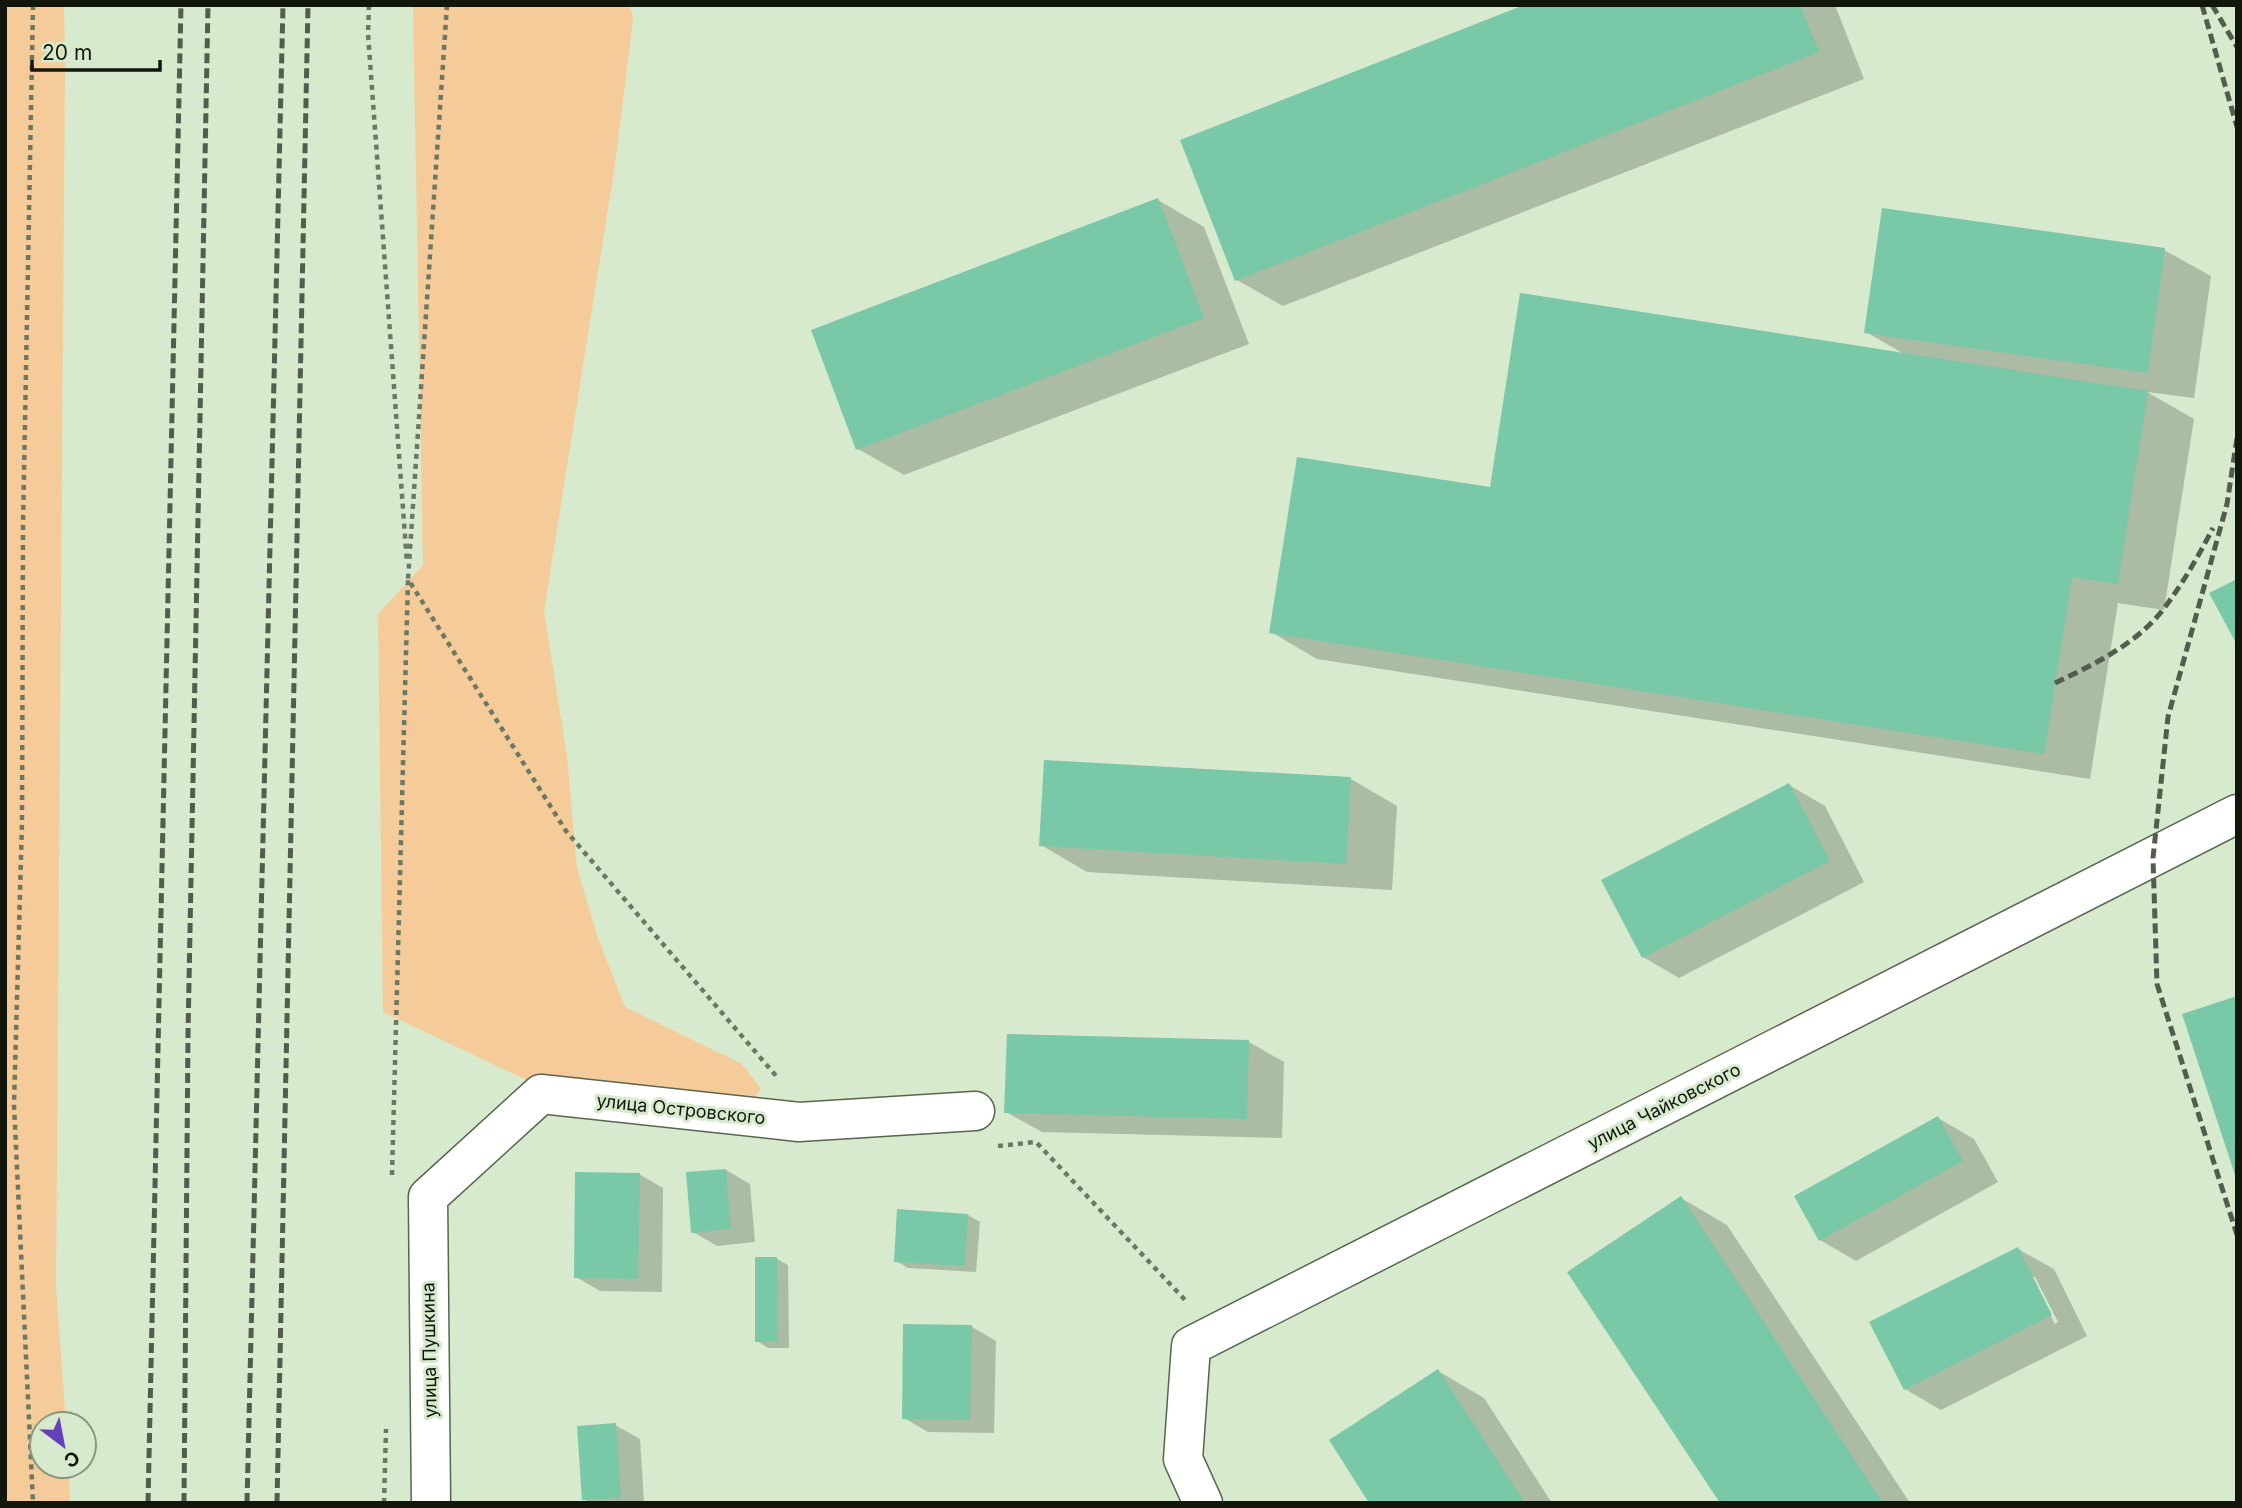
<svg xmlns="http://www.w3.org/2000/svg" width="2242" height="1508" font-family="Inter,sans-serif">
  <style>
    .green { fill: #f5cb9a }
    .shadow { fill: #0003; fill-rule: evenodd }
    .building { fill: #79c8a7 }
    .lines { fill: none; stroke-linecap: round; stroke-linejoin: round }
    .minor-casing { stroke: #57664e; stroke-width: 41 }
    .path { stroke: #6c7865; stroke-width: 4.5; stroke-dasharray: 5 5; stroke-linecap: butt }
    .minor { stroke: #fff; stroke-width: 38 }
    .rail { stroke: #535d4d; stroke-width: 5; stroke-dasharray: 10 5; stroke-linecap: butt }
    .labels { text-anchor: middle; dominant-baseline: central; stroke-width: 6; stroke-linejoin: round; paint-order: stroke }
    .street-label { font-size: 18px; fill: #11170d; stroke: #d8eacd }
  </style>
  <rect width="100%" height="100%" fill="#d8eacd"/>
  <path class="green" d="M 5,5 L 64,5 L 65,66 L 56,1288 L 66,1424 L 42,1424 L 42,1466 L 69,1466 L 70,1503 L 5,1503 Z
    M 413,5 L 630,5 L 633,20 L 615,165 L 544,611 L 567,756 L 577,868 L 598,938 L 625,1007 L 742,1064 L 761,1089 L 746,1108 L 537,1085 L 383,1012 L 378,614 L 423,565 Z"/>
  <path class="shadow" d="M 1529,5 L 1835,5 L 1864,79 L 1283,306 L 1237,280 Z
    M 1158,200 L 1204,227 L 1249,344 L 904,475 L 858,449 Z
    M 2164,250 L 2211,276 L 2194,398 L 2147,392 L 2194,419 L 2164,610 L 2118,603 L 2090,779 L 1317,659 L 1271,632 L 1491,489 L 1906,355 L 1866,332 Z
    M 1351,779 L 1397,806 L 1392,890 L 1087,872 L 1041,845 Z
    M 1789,785 L 1825,806 L 1864,882 L 1679,978 L 1643,957 Z
    M 1249,1042 L 1284,1062 L 1282,1138 L 1042,1132 L 1006,1112 Z
    M 1938,1118 L 1974,1139 L 1998,1182 L 1856,1261 L 1820,1240 Z
    M 726,1170 L 750,1184 L 755,1242 L 717,1246 L 693,1232 Z
    M 639,1174 L 663,1188 L 662,1292 L 600,1291 L 576,1277 Z
    M 1681,1198 L 1727,1225 L 1910,1503 L 1722,1503 Z
    M 899,1211 L 968,1215 L 980,1222 L 976,1272 L 908,1268 L 896,1261 Z
    M 2018,1249 L 2054,1269 L 2087,1336 L 1941,1410 L 1905,1389 ZM 2031,1277 L 2035,1277 L 2058,1322 L 2055,1324 Z
    M 777,1259 L 788,1265 L 789,1348 L 768,1348 L 757,1341 Z
    M 972,1327 L 996,1341 L 994,1433 L 928,1432 L 904,1418 Z
    M 1438,1371 L 1484,1398 L 1552,1503 L 1371,1503 Z
    M 615,1425 L 640,1439 L 644,1503 L 590,1503 L 584,1499 Z"/>
  <path class="building" d="M 1524,5 L 1800,5 L 1819,52 L 1235,281 L 1180,140 Z
    M 1158,198 L 1204,318 L 856,450 L 811,330 Z
    M 1882,208 L 2165,248 L 2148,373 L 1864,333 Z
    M 1520,293 L 2148,391 L 2118,584 L 2072,577 L 2044,754 L 1269,633 L 1297,457 L 1490,487 Z
    M 2237,579 L 2237,645 L 2209,593 Z
    M 1044,760 L 1351,777 L 1346,864 L 1039,846 Z
    M 1789,783 L 1830,861 L 1642,958 L 1601,880 Z
    M 2237,996 L 2237,1178 L 2236,1178 L 2182,1014 Z
    M 1007,1034 L 1249,1040 L 1247,1119 L 1004,1113 Z
    M 1938,1116 L 1963,1161 L 1819,1241 L 1794,1196 Z
    M 726,1169 L 731,1229 L 691,1233 L 686,1172 Z
    M 575,1172 L 640,1173 L 638,1279 L 574,1278 Z
    M 1681,1196 L 1883,1503 L 1720,1503 L 1567,1272 Z
    M 897,1209 L 968,1214 L 965,1266 L 894,1262 Z
    M 2018,1247 L 2052,1315 L 1904,1390 L 1869,1322 Z
    M 755,1257 L 777,1257 L 778,1342 L 755,1342 Z
    M 903,1324 L 972,1325 L 970,1420 L 902,1419 Z
    M 1438,1369 L 1525,1503 L 1369,1503 L 1329,1440 Z
    M 616,1423 L 621,1498 L 582,1500 L 577,1426 Z"/>
  <g class="lines">
    <defs>
      <path id="minor" d="M 431,1503 L 428,1197 L 541,1094 L 799,1122 L 975,1111
        M 1203,1503 L 1183,1459 L 1191,1346 L 2237,814"/>
    </defs>
    <use href="#minor" class="minor-casing"/>
    <path class="path" d="M 33,5 L 23,526 L 22,822 L 14,1105 L 33,1503
      M 369,5 L 368,34 L 407,563
      M 447,5 L 408,579 L 566,831 L 777,1077
      M 998,1146 L 1036,1142 L 1187,1302
      M 392,1175 L 408,579
      M 384,1503 L 386,1429"/>
    <use href="#minor" class="minor"/>
    <path class="rail" d="M 2202,5 L 2237,127
      M 2212,5 L 2237,47
      M 2237,438 L 2227,504 L 2168,717 L 2153,858 L 2157,984 L 2237,1235
      M 2055,683 C 2093,665 2136,644 2162,611 C 2182,585 2198,557 2213,528
      M 148,1503 L 181,5
      M 184,1503 L 188,1034 L 208,5
      M 247,1503 L 283,5
      M 277,1503 L 308,5"/>
  </g>
  <g class="labels">
    <g class="street-label">
      <text transform="translate(1664 1106) rotate(-27)">улица Чайковского</text>
      <text transform="translate(681 1109) rotate(6)">улица Островского</text>
      <text transform="translate(429 1350) rotate(-91)">улица Пушкина</text>
    </g>
  </g>
  <rect width="2242" height="1508" fill="none" stroke="#11170d" stroke-width="14"/>
  <g transform="translate(63 1445) rotate(148)"><circle r="33" fill="#d8eacd" stroke="#889680" stroke-width="2"/>
  <path d="M0-5L12 26L0 18L-12 26Z" fill="#6541b9"/>
  <text y="-10" font-size="19" font-weight="bold" text-anchor="middle" fill="#11170d">С</text>
  </g>
  <path d="M32 60v10h128v-10" fill="none" stroke="#11170d" stroke-width="3.5"/>
  <text x="42" y="60" font-size="21" fill="#11170d" stroke="#d8eacd" stroke-width="5" paint-order="stroke">20 m</text>
</svg>
